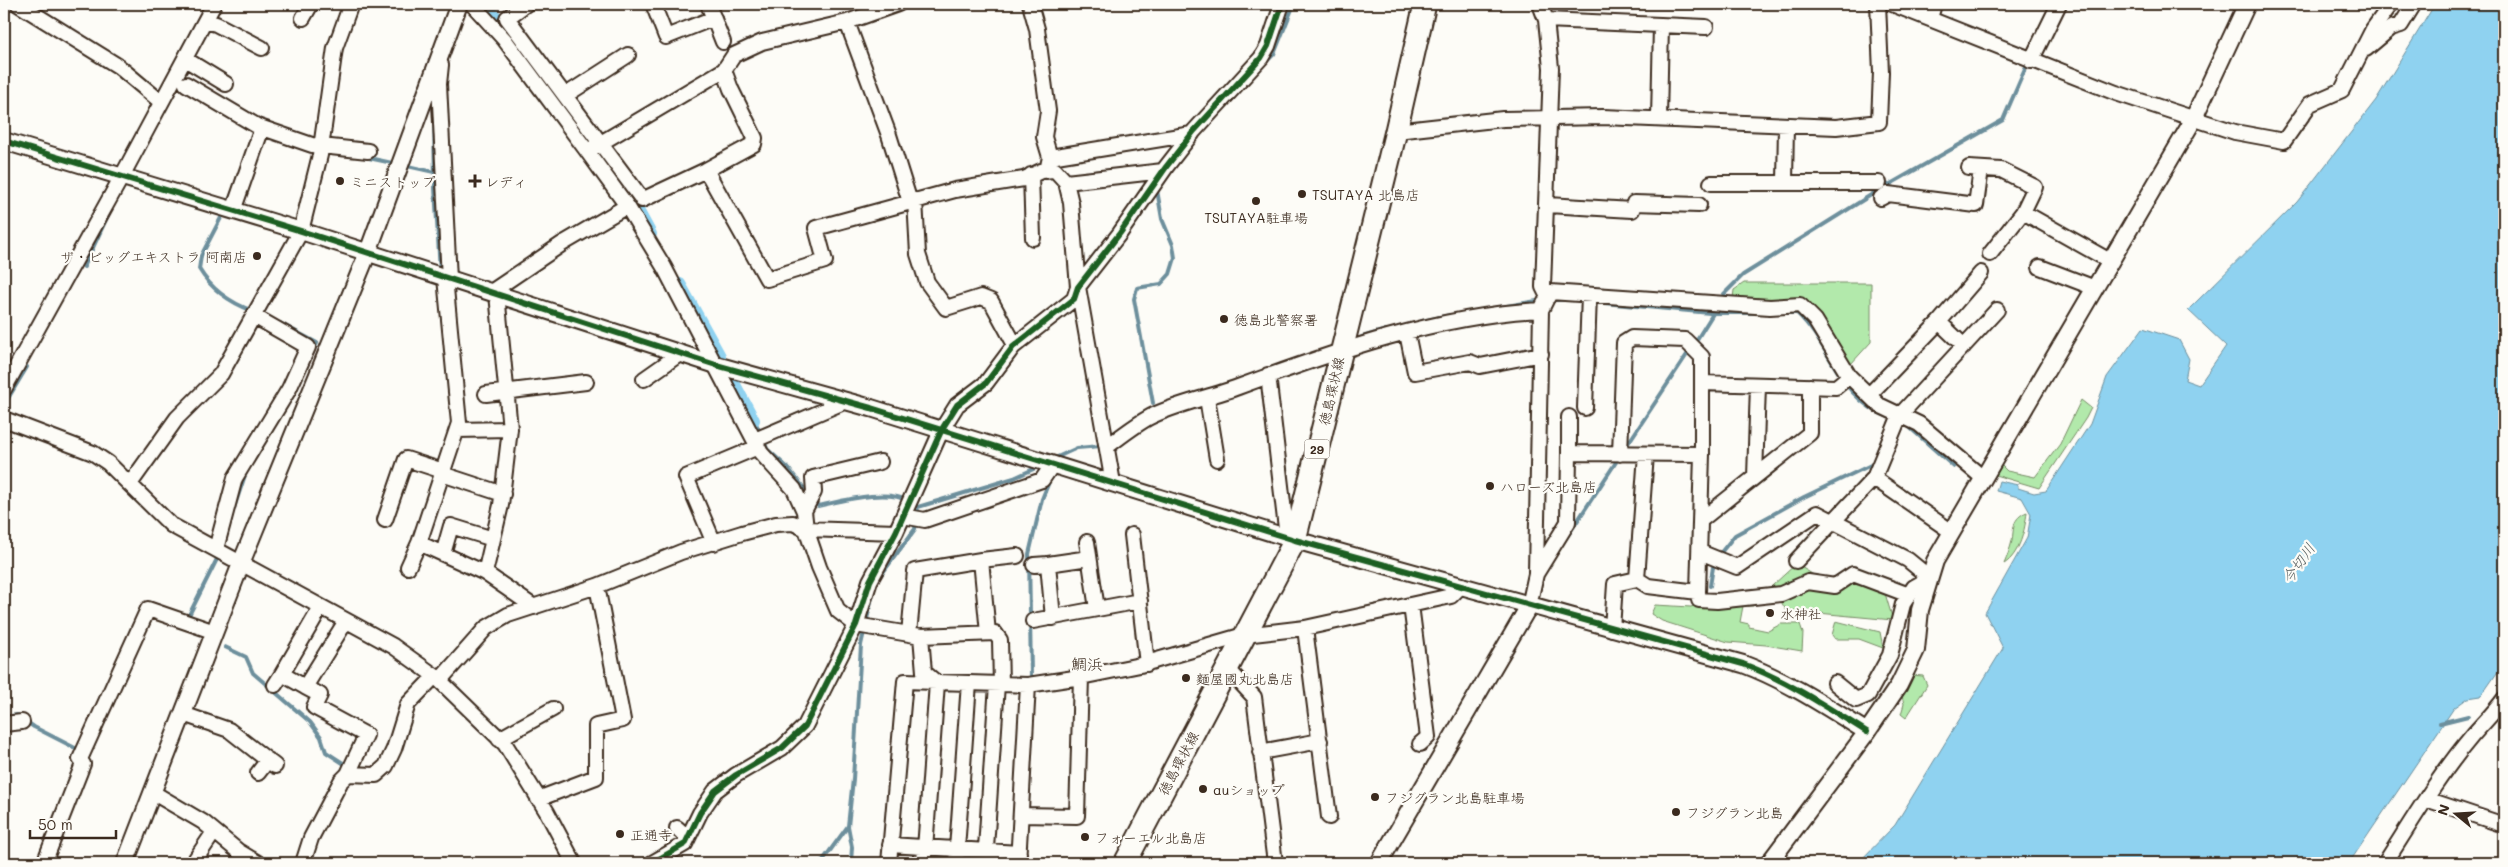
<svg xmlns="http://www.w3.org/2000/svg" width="2508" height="867" font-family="Mali,'Klee One',sans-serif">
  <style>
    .green { fill: #b2e9ab; stroke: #768a64 }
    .water { fill: #8fd2f0; stroke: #6d8f9c }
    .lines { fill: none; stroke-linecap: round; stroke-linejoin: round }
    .stream { stroke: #6d8f9c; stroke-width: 4 }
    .canal { stroke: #8fd2f0; stroke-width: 12 }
    .minor-casing { stroke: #3b2a1e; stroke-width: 18 }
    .tertiary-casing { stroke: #3b2a1e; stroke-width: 20 }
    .primary-casing { stroke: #3b2a1e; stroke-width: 25 }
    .minor { stroke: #fdfcf7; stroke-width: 14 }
    .tertiary { stroke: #fdfcf7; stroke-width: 16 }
    .primary { stroke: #fdfcf7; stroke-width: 21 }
    .cycleway-casing { stroke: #fdfcf7; stroke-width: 9 }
    .cycleway { stroke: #1b5e20; stroke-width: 6 }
    .poi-dot { fill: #3b2a1e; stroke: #fdfcf7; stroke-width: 2 }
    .labels { text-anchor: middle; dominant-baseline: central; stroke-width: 4.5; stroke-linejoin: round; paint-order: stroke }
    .shield { fill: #fdfcf7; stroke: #75695f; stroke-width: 1 }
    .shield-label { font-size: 12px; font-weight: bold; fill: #3b2a1e }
    .poi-label { font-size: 14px; fill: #3b2a1e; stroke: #fdfcf7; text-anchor: start }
    .street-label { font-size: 14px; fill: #3b2a1e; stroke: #fdfcf7 }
    .water-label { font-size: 15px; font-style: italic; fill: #545c5d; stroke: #fdfcf7 }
    .quarter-label { font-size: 16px; fill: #3b2a1e; stroke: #fdfcf7 }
  </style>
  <rect width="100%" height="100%" fill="#fdfcf7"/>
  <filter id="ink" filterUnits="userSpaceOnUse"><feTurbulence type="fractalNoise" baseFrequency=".02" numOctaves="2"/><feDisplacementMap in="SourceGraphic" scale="10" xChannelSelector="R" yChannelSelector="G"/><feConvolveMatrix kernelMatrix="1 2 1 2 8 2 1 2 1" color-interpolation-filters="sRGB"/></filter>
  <g filter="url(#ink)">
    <path class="green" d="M 1744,283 L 1871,283 L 1871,342 L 1850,365 L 1803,302 L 1764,303 L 1733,298 L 1734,290 Z
      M 2081,400 L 2091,408 L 2086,418 L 2039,488 L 1995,475 L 2000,464 L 2007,471 L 2035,477 L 2060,444 Z
      M 2027,512 C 2025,529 2020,554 2004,564 C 2007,557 2010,549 2012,541 C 2014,528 2012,518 2027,512 Z
      M 1796,564 L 1817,577 L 1884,590 L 1893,620 L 1786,610 L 1780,600 L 1761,596 Z
      M 1751,602 L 1753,606 L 1743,606 L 1740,622 L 1749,624 L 1749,627 L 1768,631 L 1781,624 L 1800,624 L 1803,633 L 1802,651 L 1766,645 L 1728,642 L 1662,621 L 1651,614 L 1655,605 L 1691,607 L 1699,604 Z
      M 1836,621 L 1880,632 L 1883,648 L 1859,639 L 1835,639 L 1832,635 Z
      M 1911,675 L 1923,676 L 1927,685 L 1906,718 L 1901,714 L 1904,704 L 1901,692 Z"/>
    <path class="water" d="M 2435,4 L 2504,4 L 2504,663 L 2481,696 L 2468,698 L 2454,708 L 2349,863 L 1858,863 L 1895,825 L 2003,648 L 1985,613 L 2027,538 L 2031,514 L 2022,498 L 1996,491 L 1999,481 L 2018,485 L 2018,488 L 2034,493 L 2046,491 L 2090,424 L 2107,377 L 2143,328 L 2179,340 L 2189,359 L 2185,380 L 2199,385 L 2226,346 L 2188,310 L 2297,202 L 2376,100 Z"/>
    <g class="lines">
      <path class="stream" d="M 1265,63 L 1274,54 L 1294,4
        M 434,113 L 435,188 L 440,271
        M 364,157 L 397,164
        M 403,165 L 434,172
        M 227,205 L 234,189
        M 224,212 L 201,256 L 199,269 C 211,289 231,303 253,311
        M 84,267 L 110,211
        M 1550,300 L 1566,300
        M 1720,301 L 1724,294 L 1743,275 L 1871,195 L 2003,120 L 2026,67
        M 1593,302 L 1710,313 L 1763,313
        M 1488,309 L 1543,300
        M 1777,313 L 1797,313 C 1833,347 1837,399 1891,418 L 1889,424
        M 1422,321 L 1450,315
        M 280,323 L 317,343 L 312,353
        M 1362,337 L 1386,330
        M 1694,344 L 1714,312
        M 1153,403 L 1134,299 L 1137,288 L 1161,284 L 1170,274 L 1175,258 L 1173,245 L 1162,219 L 1157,190 L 1159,188
        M 4,405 L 27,367
        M 754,420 L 761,434
        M 1907,425 L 1954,467
        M 764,440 L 767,449 L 788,468 L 818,506 C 842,501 887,488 908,501
        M 1625,448 L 1690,350
        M 1053,459 L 1077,448 L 1101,446
        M 233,511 L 246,472
        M 1559,549 L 1620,456
        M 881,575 L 915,529 L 918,507 L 1014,478 L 1040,466
        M 1710,586 L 1714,561 L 1735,535 L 1804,497 L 1875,463
        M 190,613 L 219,555
        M 225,647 L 246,657 L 253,673 L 310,722 L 321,737 L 326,752 L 346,765
        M 1031,676 L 1029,554 L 1042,499 L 1051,477
        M 6,717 L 17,715 L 34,727 L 81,751
        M 2440,723 L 2468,716
        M 848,826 L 852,847 L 851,863
        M 821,863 L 848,826 L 853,779 L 861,645 L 872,597"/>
      <path class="canal" d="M 485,4 L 511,34
        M 575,120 L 639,212 L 651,234
        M 680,284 L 720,356
        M 732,379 L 754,420"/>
      <defs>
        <path id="minor" d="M 18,4 L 118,66 L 161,102
          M 472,4 L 504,39 L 587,151 L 627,206 L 664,267 L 761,453 L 794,489 L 804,511 L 806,529 L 819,567 L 838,611 L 856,625 L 921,636 L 924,672 L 937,683
          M 526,4 L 507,18 L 642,199
          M 653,4 L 666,37 L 714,18
          M 708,4 L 723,42
          M 1030,4 L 1037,29 L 1048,111 L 1044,137 L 1050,157 L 1047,171
          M 1540,4 L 1546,20 L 1551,68 L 1543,287 L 1548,297
          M 1892,4 L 2116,93 L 2235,132 L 2284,141 L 2310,104 L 2342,90 L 2373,29 L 2391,4
          M 303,18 L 311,4
          M 1930,19 L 1934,4
          M 1546,20 L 1706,27
          M 205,21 L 216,24 L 262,48
          M 847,22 L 889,135 L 910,202
          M 2366,49 L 2391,28 L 2401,25 L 2414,4
          M 185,59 L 226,84
          M 2031,61 L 2059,4
          M 441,65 L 439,84 L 449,279
          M 186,84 L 257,126 L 312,145 L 368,151
          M 566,95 L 628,55
          M 1659,119 L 1661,25
          M 1396,131 L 1503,119 L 1603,117 L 1836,127 L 1879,122 L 1881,72 L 1878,4
          M 594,147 L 724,70
          M 1050,157 L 1192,134
          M 1969,168 L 2001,170 L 2035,187 L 2023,212 L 2110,261
          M 706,170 L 754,144 L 755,138 L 731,89 L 724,70 L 734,55 L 762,42 L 847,22 L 898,4
          M 1031,175 L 1033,238
          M 1066,182 L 1163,171
          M 1785,182 L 1786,125
          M 1711,183 L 1879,183
          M 1881,198 L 1888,194 L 1976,205 L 1981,169
          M 642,200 L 706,170 L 767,279 L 825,261 L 816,228 L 955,190 L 1024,179 L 1041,171 L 1055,170 L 1066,182 L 1071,203 L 1078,287 L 1113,483
          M 915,200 L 918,254 L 927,282 L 946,308 L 981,297 L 991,301 L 1015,345
          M 1548,205 L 1632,210 L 1634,203 L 1699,205
          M 233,211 L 262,128
          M 1990,254 L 2023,212
          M 2040,267 L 2095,288
          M 445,278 L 459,423 L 419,543 L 485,573 L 534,607
          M 491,292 L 562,244 L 627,206
          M 1939,322 L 1964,346
          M 1407,333 L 1415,372 L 1470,362 L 1480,366 L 1541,354
          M 1268,375 L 1287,537
          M 644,379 L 681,353
          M 4,389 L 121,178 L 214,4
          M 486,394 L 586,382
          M 1869,395 L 1939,322 L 1981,273
          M 1207,398 L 1217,459
          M 1585,408 L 1589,295
          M 4,419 L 93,453 L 108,463 L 171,525 L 393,646 L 435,676 L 505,744 L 547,812 L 574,863
          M 457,430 L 510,429
          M 755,440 L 846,401
          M 1108,446 C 1121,436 1134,426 1148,418 C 1171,405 1212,397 1238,387 C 1333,352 1439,315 1541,310 L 1550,292 L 1770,307 L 1800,305 L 1815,320 L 1849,376 L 1879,405 L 1919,424 L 1983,478
          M 1569,453 L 1569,417
          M 1620,454 L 1624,343 L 1632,338 L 1685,340 L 1702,357 L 1702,383
          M 442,474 L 503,494
          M 1755,477 L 1758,385
          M 1874,478 L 1900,415 L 1997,310
          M 130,484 L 177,418 L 221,374 L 301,231 L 320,155 L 335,48 L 351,4
          M 804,511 L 814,492 L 813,478 L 880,462
          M 903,516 L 925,520 L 1042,480 L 1053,464
          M 385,520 L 406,459 L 443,471
          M 1701,520 L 1810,433 L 1810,386
          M 1132,535 L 1147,664
          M 1087,542 L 1097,609
          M 714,543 L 686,477 L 758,447
          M 216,549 L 235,478 L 289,389 L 308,347 L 254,316
          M 1700,552 L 1737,567 L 1817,513 L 1908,560 L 1930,578 L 1914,587 L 1903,604 L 1890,655 L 1868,695 L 1856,700 L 1835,683
          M 443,554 L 451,526 L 493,539
          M 981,560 L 1017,556
          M 1796,561 L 1874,478 L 1952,532
          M 1034,565 L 1048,564
          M 408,567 L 419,543
          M 485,573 L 501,505 L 510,429 L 497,294
          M 1536,573 L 1541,310
          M 1637,579 L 1646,454
          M 1698,592 L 1699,600 L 1717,601 L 1781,594 L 1808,582 L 1835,586 L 1853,574 L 1909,595
          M 1411,605 L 1428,737 L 1420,744
          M 1529,606 L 1536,574 L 1568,522 L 1569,453 L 1702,454 L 1702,383 L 1836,387 L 1849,376
          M 321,607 L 282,674 L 305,687 L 346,621
          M 1053,618 L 1048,564 L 1089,558
          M 1033,621 L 1140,601
          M 1305,628 L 1329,817
          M 1612,629 L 1615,584 L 1637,579 L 1648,586 L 1698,592 L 1702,454
          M 909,634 L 915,571 L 981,560 L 988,633
          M 921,636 L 995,633 L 1000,640 L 1001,684
          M 1227,668 L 1254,697 L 1275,863
          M 440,680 L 486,628 L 508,615 L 597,586 L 681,552 L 742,533 L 776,524 L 793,523 L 806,529 L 896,532
          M 275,685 L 282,674
          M 305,687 L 320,695 L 314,707 L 366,735 L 348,774
          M 183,714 L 229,730 L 275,766
          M 4,724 L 22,722
          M 499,739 L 553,709
          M 1260,752 L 1320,741
          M 80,759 L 148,609 L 215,632
          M 258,773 L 268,760
          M 152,792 L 203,822 L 238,851 L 258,863
          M 538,799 L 596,777 L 596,726 L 623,720 L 597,586
          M 2426,799 L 2504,825
          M 1021,815 L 1077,816 L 1081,677
          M 677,828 L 688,838
          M 890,845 L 1019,853
          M 44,863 L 83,764
          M 193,863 L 214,832
          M 303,863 L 311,838 L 341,781 L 348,774 L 376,775 L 386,766 L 394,749 L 408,704 L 435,676
          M 652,863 L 685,844 L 700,813 L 715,791 L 736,775 L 782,748 L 805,726 L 856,625 L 870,581 L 896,532 L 942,429 L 957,405 L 986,383 L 1013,347 L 1074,299 L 1078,287 L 1120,233 L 1166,167 L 1194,131 L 1261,58 L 1268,46 L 1282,4
          M 889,863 L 905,681 L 1028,685 L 1081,677 L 1140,665 L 1244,635 L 1305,628 L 1451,596 L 1462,585
          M 924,863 L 937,683
          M 956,863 L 969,683
          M 985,863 L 997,684
          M 1018,863 L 1028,685
          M 2385,863 C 2412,821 2439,775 2472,736 C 2483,723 2494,713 2504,699"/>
        <path id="tertiary" d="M 4,141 L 301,231 L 716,365 L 871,408 L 1295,540 L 1743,664 C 1788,681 1827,707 1867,732
          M 125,863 L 244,556 L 368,252 L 459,4
          M 1379,863 L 1529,606
          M 1769,863 L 1867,732 L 1899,685 L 1916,650 L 1920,610 L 1935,561 L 2192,122 L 2247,4"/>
        <path id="primary" d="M 1125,863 L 1295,540 L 1396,131 L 1425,4"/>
      </defs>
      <use href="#minor" class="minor-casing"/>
      <use href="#tertiary" class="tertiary-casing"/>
      <use href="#primary" class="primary-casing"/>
      <use href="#minor" class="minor"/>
      <use href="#tertiary" class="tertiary"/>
      <use href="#primary" class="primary"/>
      <defs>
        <path id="cycleway" d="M 4,141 L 301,231 L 716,365 L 871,408 L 1295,540 L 1743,664 C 1788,681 1827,707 1867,732
          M 652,863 L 685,844 L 700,813 L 715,791 L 736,775 L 782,748 L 805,726 L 856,625 L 870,581 L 896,532 L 942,429 L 957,405 L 986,383 L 1013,347 L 1074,299 L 1078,287 L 1120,233 L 1166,167 L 1194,131 L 1261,58 L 1268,46 L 1282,4"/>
      </defs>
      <use href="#cycleway" class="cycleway-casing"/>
      <use href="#cycleway" class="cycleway"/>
    </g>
  </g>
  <g class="poi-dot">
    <circle cx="340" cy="181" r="5"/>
    <path d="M472.5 173.5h5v5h5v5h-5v5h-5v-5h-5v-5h5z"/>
    <circle cx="1302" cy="194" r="5"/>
    <circle cx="1256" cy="201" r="5"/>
    <circle cx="257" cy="256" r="5"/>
    <circle cx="1224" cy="319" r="5"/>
    <circle cx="1490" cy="486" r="5"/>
    <circle cx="1770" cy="613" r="5"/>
    <circle cx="1186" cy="678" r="5"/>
    <circle cx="1203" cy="789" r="5"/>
    <circle cx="1375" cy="797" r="5"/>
    <circle cx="1676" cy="812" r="5"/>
    <circle cx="620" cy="834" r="5"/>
    <circle cx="1085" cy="837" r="5"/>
  </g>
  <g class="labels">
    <rect class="shield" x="1304.5" y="439.5" width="25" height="19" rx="4"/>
    <g class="shield-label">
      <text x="1317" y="449">29</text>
    </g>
    <g class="poi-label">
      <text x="350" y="181">ミニストップ</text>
      <text x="485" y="181">レディ</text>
      <text x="1312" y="194">TSUTAYA 北島店</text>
      <text x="1256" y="217" text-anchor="middle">TSUTAYA駐車場</text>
      <text x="247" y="256" text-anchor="end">ザ・ビッグエキストラ 阿南店</text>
      <text x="1234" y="319">徳島北警察署</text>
      <text x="1500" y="486">ハローズ北島店</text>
      <text x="1780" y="613">水神社</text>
      <text x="1196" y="678">麵屋國丸北島店</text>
      <text x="1213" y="789">auショップ</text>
      <text x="1385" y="797">フジグラン北島駐車場</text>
      <text x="1686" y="812">フジグラン北島</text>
      <text x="630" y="834">正通寺</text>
      <text x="1095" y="837">フォーエル北島店</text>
    </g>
    <g class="street-label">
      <text transform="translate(1331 391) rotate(-77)">徳島環状線</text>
      <text transform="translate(1178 763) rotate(-62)">徳島環状線</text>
    </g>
    <g class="water-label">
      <text transform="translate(2298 563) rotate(-55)">今切川</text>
    </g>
    <g class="quarter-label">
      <text x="1087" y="663">鯛浜</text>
    </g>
  </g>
  <rect width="2508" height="867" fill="none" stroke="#fdfcf7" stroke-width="20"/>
  <rect x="10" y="10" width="2488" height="847" fill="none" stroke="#3b2a1e" stroke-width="2" filter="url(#ink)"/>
  <g transform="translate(2456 814) rotate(288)" stroke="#fdfcf7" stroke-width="4" paint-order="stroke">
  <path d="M0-4L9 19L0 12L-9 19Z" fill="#3b2a1e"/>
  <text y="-8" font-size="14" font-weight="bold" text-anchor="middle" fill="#3b2a1e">N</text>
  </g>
  <path d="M30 830v8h86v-8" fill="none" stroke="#3b2a1e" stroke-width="2.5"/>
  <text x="38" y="830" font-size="15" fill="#3b2a1e" stroke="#fdfcf7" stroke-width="4" paint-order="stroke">50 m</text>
</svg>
